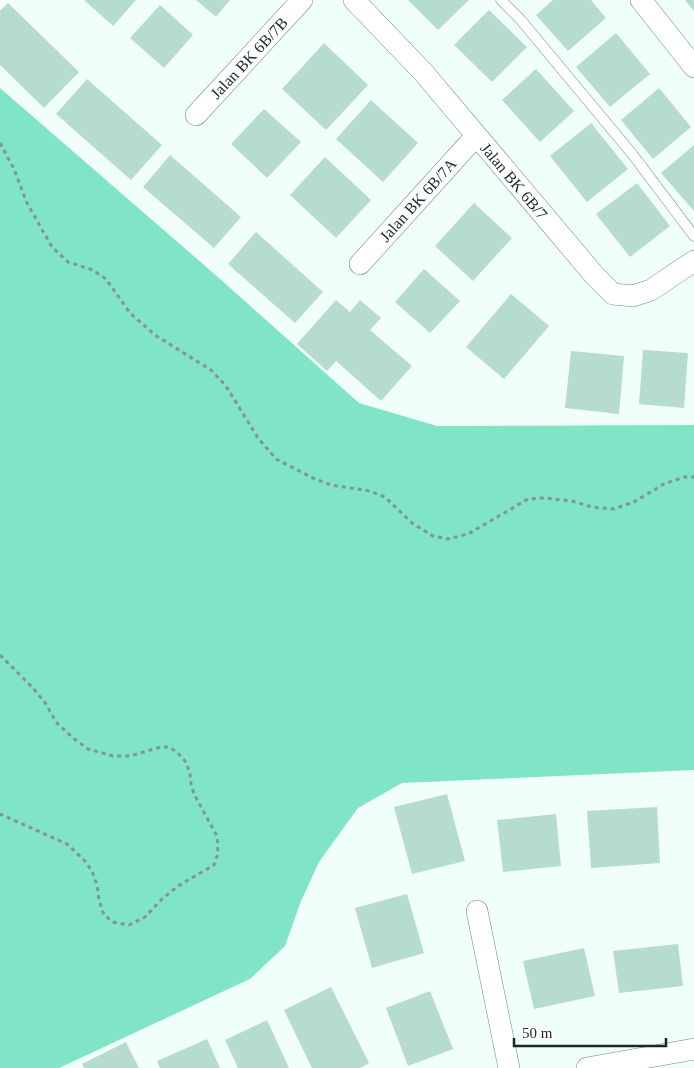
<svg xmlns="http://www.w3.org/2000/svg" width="694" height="1068" font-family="'Times New Roman',serif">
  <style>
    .green { fill: #80e4c7 }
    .building { fill: #b6dbcf }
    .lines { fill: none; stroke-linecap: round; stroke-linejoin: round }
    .service-casing { stroke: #698b81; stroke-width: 11 }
    .minor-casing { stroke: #698b81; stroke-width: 22 }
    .path { stroke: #85948f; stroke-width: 3; stroke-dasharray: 4 4; stroke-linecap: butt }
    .service { stroke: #fff; stroke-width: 10 }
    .minor { stroke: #fff; stroke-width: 21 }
    .labels { text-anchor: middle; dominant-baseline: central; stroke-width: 5; stroke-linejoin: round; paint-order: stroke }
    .street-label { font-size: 16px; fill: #192823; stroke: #fff }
  </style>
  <rect width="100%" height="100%" fill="#f0fffa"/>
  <path class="green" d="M 0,88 L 219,278 L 359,403 L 437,426 L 694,425 L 694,770 L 402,783 L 358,808 L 319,862 L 301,901 L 285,946 L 250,979 L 59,1068 L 0,1068 Z"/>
  <path class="building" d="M 84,0 L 136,0 L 113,26 Z
    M 196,0 L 230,0 L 216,17 Z
    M 408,0 L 469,0 L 438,30 Z
    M 553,0 L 591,0 L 606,18 L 568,51 L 536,15 Z
    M 685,0 L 694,0 L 694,11 Z
    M 8,3 L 79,72 L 44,108 L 0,65 L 0,11 Z
    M 160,5 L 193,35 L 164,68 L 130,38 Z
    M 489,10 L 527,47 L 492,82 L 454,45 Z
    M 616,33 L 650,74 L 610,107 L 576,67 Z
    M 324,43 L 368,85 L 326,130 L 282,89 Z
    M 536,69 L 574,111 L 540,142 L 502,100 Z
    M 87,79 L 162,145 L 131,180 L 56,114 Z
    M 659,88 L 691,127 L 653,159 L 621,120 Z
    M 371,100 L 418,143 L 383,182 L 336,139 Z
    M 264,109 L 301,142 L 267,178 L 231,144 Z
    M 591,123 L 628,169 L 587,202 L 550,156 Z
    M 694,145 L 694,211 L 661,173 Z
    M 170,155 L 241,217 L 214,248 L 143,187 Z
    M 325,157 L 371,200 L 336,238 L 290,195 Z
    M 637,183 L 670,226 L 630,257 L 596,214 Z
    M 474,203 L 512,238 L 473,281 L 435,246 Z
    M 256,232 L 323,292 L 295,323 L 228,264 Z
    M 424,269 L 460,301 L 430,333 L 395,302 Z
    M 511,294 L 549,326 L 504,379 L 466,347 Z
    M 336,300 L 350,312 L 360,300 L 381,318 L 370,330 L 412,366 L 381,401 L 336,361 L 327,371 L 297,344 Z
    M 643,350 L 688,353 L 684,408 L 639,404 Z
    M 571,351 L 624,356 L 619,414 L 565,408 Z
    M 447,794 L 465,861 L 412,874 L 394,807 Z
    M 657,807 L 660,863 L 591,868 L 587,811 Z
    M 556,814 L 561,866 L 503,872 L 497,820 Z
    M 407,894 L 424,953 L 372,968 L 355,908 Z
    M 678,944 L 683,986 L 619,993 L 613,951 Z
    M 584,948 L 595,996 L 534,1009 L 523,961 Z
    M 331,987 L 369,1063 L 360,1068 L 312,1068 L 284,1010 Z
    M 430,991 L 453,1049 L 408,1066 L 386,1008 Z
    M 267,1020 L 289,1068 L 238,1068 L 225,1040 Z
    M 207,1039 L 220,1068 L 160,1068 L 157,1061 Z
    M 126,1042 L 139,1068 L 84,1068 L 82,1064 Z"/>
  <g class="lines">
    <defs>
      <path id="service" d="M 501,0 L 520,19 L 633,155 L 694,236"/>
      <path id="minor" d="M 354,0 L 423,72 L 595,276 L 613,294 L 633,296 L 651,290 L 694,261
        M 641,0 L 694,67
        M 196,115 L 302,0
        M 360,264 L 476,136
        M 477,911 L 509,1068
        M 587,1068 L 694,1049"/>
    </defs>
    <use href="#service" class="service-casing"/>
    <use href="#minor" class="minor-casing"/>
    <path class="path" d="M 0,143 L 14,169 L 27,203 L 52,247 L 68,262 L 93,270 L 106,279 L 130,313 L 155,335 L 211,370 L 226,386 L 258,438 L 276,459 L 313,478 L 331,485 L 370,491 L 385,497 L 412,523 L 433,536 L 448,539 L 468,534 L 528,499 L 545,498 L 572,501 L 592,507 L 613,509 L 634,502 L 664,484 L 684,477 L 694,477
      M 0,655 L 33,688 L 46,704 L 56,722 L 73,738 L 88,749 L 113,756 L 130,756 L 161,747 L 169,747 L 177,752 L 185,761 L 190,773 L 191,784 L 194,794 L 217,836 L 218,853 L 214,865 L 178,886 L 162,899 L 145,917 L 129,925 L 113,922 L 104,915 L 99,900 L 97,885 L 92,871 L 85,861 L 67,844 L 0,814"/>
    <use href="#service" class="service"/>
    <use href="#minor" class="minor"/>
  </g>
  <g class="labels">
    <g class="street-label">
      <text transform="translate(249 58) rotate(-47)">Jalan BK 6B/7B</text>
      <text transform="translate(514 181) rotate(50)">Jalan BK 6B/7</text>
      <text transform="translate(418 200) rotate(-48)">Jalan BK 6B/7A</text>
    </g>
  </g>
  <path d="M514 1038v8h152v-8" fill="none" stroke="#192823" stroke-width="2.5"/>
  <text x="522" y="1038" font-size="15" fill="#192823" stroke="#ffffff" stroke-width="4" paint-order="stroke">50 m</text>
</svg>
